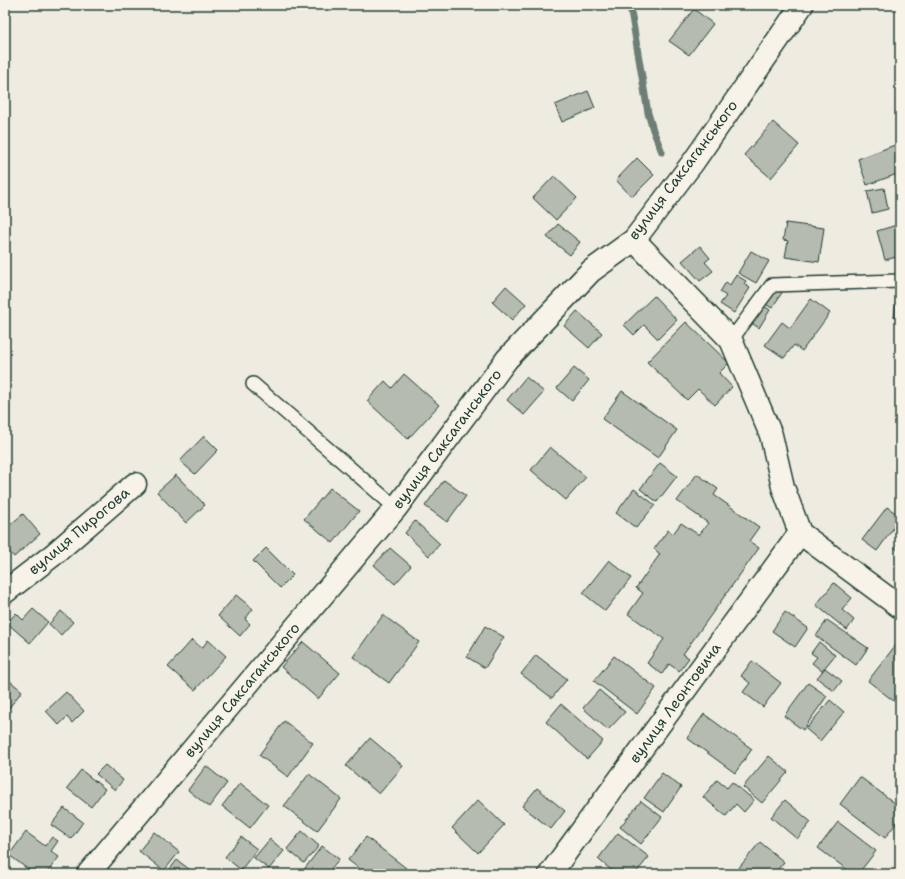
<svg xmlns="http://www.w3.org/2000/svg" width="905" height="879" font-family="'Shantell Sans',sans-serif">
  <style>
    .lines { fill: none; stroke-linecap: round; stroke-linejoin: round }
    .stream { stroke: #6c7e74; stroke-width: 7 }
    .building { fill: #b5bbb0; stroke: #1f3d34 }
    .lane-casing { stroke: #1f3d34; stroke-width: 16 }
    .street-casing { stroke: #1f3d34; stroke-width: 25 }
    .lane { stroke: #f7f3e8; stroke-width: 13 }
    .street { stroke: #f7f3e8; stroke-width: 22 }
    .labels { text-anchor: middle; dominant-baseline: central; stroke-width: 3; stroke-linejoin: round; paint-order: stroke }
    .street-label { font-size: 15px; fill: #1f3d34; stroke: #f7f3e8 }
  </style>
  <rect width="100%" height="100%" fill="#eeece1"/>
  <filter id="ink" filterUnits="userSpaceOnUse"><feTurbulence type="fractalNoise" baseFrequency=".025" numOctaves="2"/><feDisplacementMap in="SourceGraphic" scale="8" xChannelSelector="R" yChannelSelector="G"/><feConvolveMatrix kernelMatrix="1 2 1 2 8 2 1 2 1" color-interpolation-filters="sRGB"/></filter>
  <g filter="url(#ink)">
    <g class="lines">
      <path class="stream" d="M 630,5 L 648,113 L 653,130 L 662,152"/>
    </g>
    <path class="building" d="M 694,9 L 713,24 L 689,55 L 669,41 Z
      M 588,91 L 595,108 L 562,122 L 555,105 Z
      M 773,122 L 799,145 L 771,178 L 744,155 Z
      M 900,143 L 900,173 L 867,185 L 858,159 Z
      M 637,158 L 654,175 L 632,197 L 616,180 Z
      M 554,176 L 577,198 L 556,220 L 533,198 Z
      M 884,188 L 888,209 L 872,213 L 867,191 Z
      M 786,223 L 824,228 L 819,262 L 785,257 L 788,241 L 783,240 Z
      M 558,224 L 580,242 L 570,255 L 547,237 Z
      M 900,224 L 900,256 L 885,260 L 877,231 Z
      M 700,246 L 710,258 L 705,262 L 713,271 L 700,281 L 682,261 Z
      M 751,251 L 769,261 L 756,283 L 738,273 Z
      M 736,275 L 746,281 L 744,284 L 750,288 L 734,313 L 720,304 L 726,296 L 720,292 L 726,282 L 730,285 Z
      M 773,285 L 783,291 L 772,308 L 762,302 Z
      M 506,286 L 526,304 L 512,320 L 492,302 Z
      M 897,293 L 900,293 L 900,318 L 894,317 Z
      M 654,296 L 677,320 L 658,339 L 644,325 L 634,335 L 624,325 Z
      M 811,299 L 830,313 L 802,351 L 794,345 L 784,358 L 765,345 L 782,322 L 790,328 Z
      M 762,305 L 770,310 L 759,328 L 750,322 Z
      M 577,311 L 602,333 L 589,348 L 564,326 Z
      M 686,322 L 729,363 L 719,373 L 732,387 L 715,405 L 698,389 L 687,400 L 647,362 Z
      M 574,368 L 589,380 L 572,401 L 557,388 Z
      M 404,374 L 439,405 L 408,439 L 367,401 L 385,381 L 392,388 Z
      M 526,377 L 544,392 L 524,415 L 507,400 Z
      M 622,391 L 677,430 L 658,458 L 602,419 Z
      M 204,436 L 218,450 L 195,474 L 180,461 Z
      M 550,447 L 586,477 L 566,500 L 531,470 Z
      M 660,463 L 677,476 L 657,502 L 640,489 Z
      M 697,474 L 718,489 L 714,495 L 759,527 L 749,541 L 759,548 L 683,654 L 689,658 L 679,671 L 669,664 L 662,674 L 647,663 L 664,639 L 628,614 L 643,593 L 636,588 L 660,554 L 654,549 L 668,530 L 673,534 L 681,523 L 699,535 L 708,523 L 677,501 Z
      M 176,475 L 205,505 L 186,523 L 157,492 Z
      M 444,480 L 466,496 L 447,522 L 425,506 Z
      M 330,488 L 359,511 L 333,543 L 304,519 Z
      M 634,489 L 655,505 L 636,528 L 616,513 Z
      M 887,507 L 900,516 L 900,519 L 877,551 L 862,540 Z
      M 23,514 L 40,534 L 14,557 L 5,547 L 5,529 Z
      M 415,521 L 440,544 L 429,556 L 405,533 Z
      M 900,542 L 900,552 L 895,548 Z
      M 266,548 L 293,575 L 280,588 L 253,561 Z
      M 390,548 L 411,566 L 395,584 L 374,565 Z
      M 609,560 L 631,578 L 605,611 L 583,593 Z
      M 834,583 L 852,598 L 842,610 L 854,620 L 847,630 L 816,605 Z
      M 236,595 L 253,609 L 245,619 L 250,624 L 240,636 L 218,616 Z
      M 33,609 L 48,622 L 30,643 L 7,623 L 16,613 L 23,620 Z
      M 61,611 L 73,622 L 61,635 L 49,624 Z
      M 785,612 L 808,628 L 795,647 L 772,631 Z
      M 383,615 L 419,642 L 389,683 L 353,657 Z
      M 827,620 L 868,648 L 856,665 L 816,636 Z
      M 485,626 L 504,637 L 485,668 L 467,657 Z
      M 192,640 L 202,648 L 208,640 L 226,656 L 195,690 L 168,667 Z
      M 303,642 L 340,673 L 318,699 L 281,667 Z
      M 819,642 L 835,655 L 822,671 L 812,663 L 817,657 L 811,653 Z
      M 898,642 L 900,643 L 900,696 L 895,702 L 868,681 Z
      M 536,655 L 567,679 L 552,698 L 521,674 Z
      M 614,656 L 656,688 L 637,714 L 594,681 Z
      M 752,661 L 781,683 L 763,707 L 743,692 L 750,683 L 741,676 Z
      M 825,668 L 842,681 L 834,691 L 817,678 Z
      M 5,677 L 22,691 L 5,713 Z
      M 808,683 L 827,696 L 803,730 L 784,716 Z
      M 599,690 L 625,712 L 608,730 L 583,708 Z
      M 66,692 L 84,711 L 72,723 L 67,717 L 59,725 L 46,711 Z
      M 830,700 L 844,712 L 820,741 L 806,729 Z
      M 561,704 L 603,741 L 587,759 L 546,722 Z
      M 704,714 L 752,749 L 735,773 L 687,738 Z
      M 284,721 L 313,743 L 288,777 L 259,755 Z
      M 370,738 L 403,766 L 379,794 L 346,766 Z
      M 769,756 L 788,772 L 762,803 L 743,787 Z
      M 105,765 L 123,780 L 115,790 L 96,774 Z
      M 206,766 L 227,783 L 209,807 L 188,790 Z
      M 81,770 L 105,789 L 91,807 L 67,788 Z
      M 662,773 L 681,787 L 664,812 L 644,798 Z
      M 309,774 L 341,799 L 317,831 L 284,806 Z
      M 860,777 L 900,807 L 900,818 L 885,838 L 840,804 Z
      M 717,780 L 727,788 L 732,782 L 754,800 L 744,812 L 736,804 L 726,816 L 703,797 Z
      M 240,783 L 268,805 L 250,828 L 222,806 Z
      M 537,788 L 565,811 L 551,829 L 522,806 Z
      M 478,800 L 504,825 L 478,853 L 452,828 Z
      M 785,800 L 811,822 L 797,839 L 771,817 Z
      M 641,801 L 662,817 L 641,844 L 620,827 Z
      M 64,808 L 83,822 L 71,839 L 51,825 Z
      M 838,822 L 876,851 L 858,874 L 853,874 L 818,848 Z
      M 302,831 L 319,846 L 304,863 L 287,849 Z
      M 26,832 L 45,846 L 52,837 L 58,841 L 51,851 L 59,857 L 46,874 L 34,874 L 9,855 Z
      M 154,832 L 179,852 L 164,871 L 139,851 Z
      M 618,833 L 649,857 L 635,874 L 616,874 L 598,859 Z
      M 241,837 L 257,849 L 241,870 L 225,857 Z
      M 366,837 L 406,868 L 401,874 L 366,874 L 348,860 Z
      M 270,839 L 284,851 L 269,869 L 254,858 Z
      M 760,842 L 784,862 L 774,874 L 741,874 L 737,870 Z
      M 322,846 L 339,859 L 327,874 L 305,874 L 302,872 Z
      M 177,860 L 193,872 L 191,874 L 166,874 Z"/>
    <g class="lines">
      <defs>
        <path id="lane" d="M 731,340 L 772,285 L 900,281
          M 253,384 L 396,508"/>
        <path id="street" d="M 634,240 L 731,340 L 771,435 L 783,487 L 800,533 L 900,607
          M 5,592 L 53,555 L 135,484
          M 88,874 L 396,508 L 507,359 L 591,271 L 634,240 L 694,161 L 802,5
          M 550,874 L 800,533"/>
      </defs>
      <use href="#lane" class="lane-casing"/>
      <use href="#street" class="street-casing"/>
      <use href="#lane" class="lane"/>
      <use href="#street" class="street"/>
    </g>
  </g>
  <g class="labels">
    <g class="street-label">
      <text transform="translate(683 170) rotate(-53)">вулиця Саксаганського</text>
      <text transform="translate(447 439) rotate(-53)">вулиця Саксаганського</text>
      <text transform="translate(79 531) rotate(-40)">вулиця Пирогова</text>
      <text transform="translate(242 690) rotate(-50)">вулиця Саксаганського</text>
      <text transform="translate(675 703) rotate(-54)">вулиця Леонтовича</text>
    </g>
  </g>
  <rect width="905" height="879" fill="none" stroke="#f7f3e8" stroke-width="20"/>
  <rect x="10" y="10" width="885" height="859" fill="none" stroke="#1f3d34" stroke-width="1.5" filter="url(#ink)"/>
</svg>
